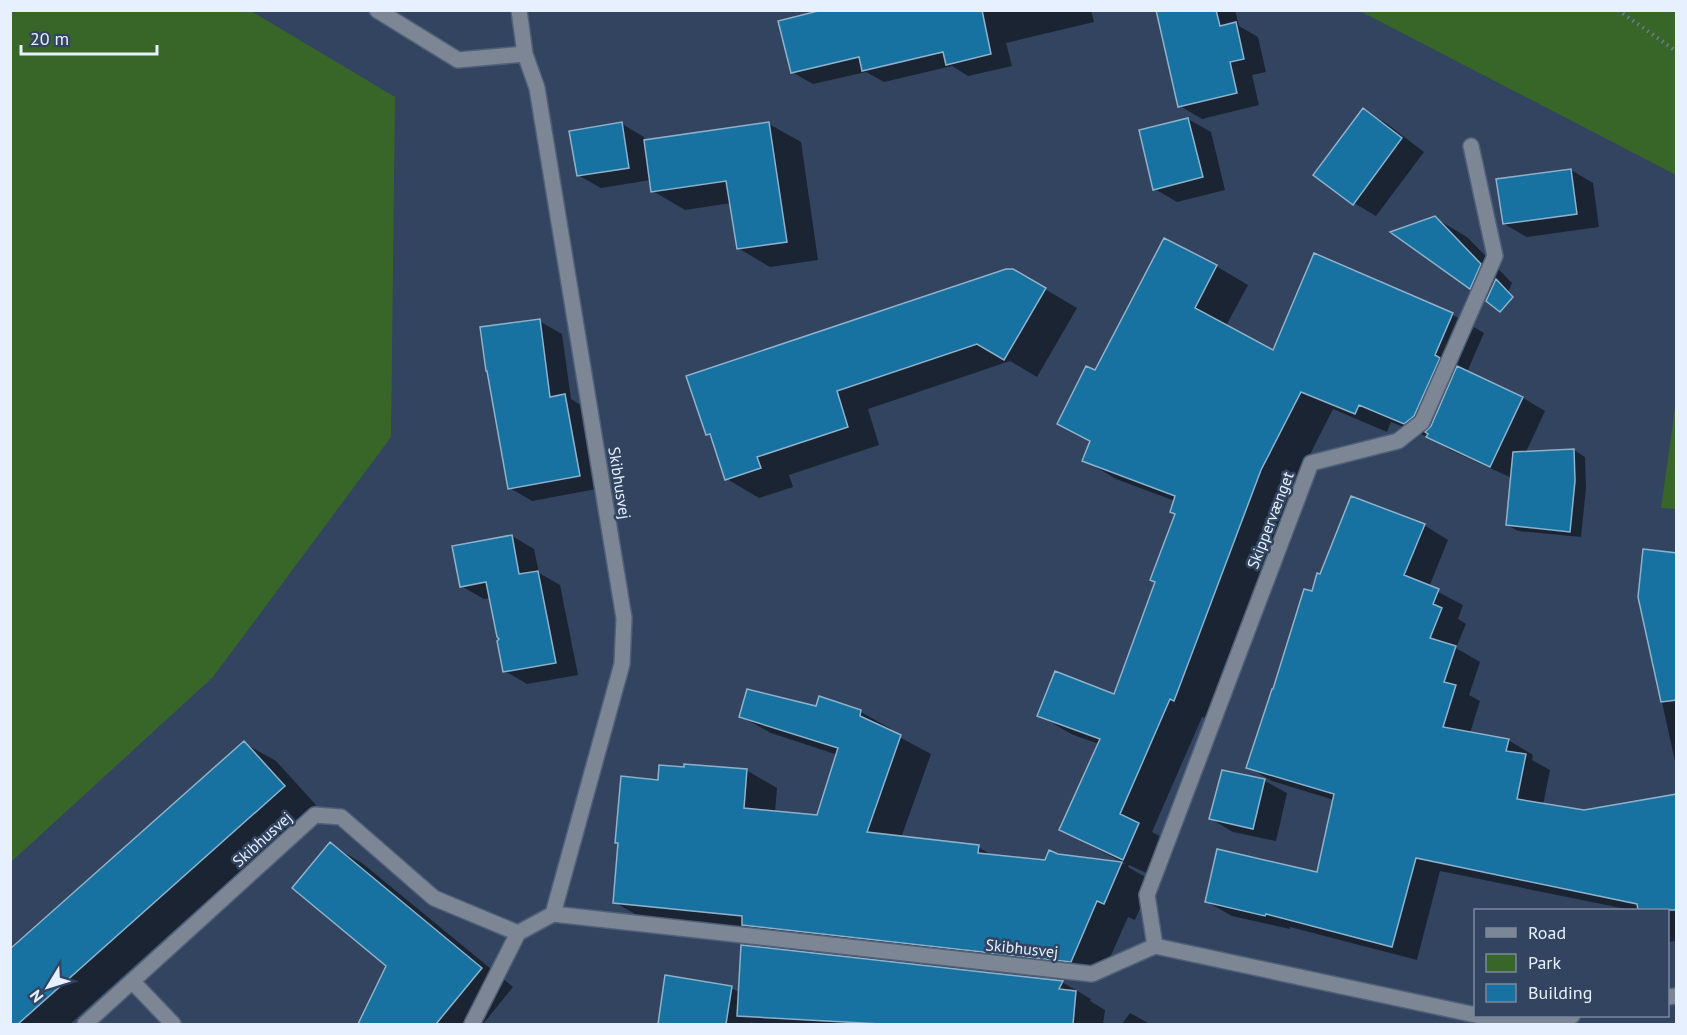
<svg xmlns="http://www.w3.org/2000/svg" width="1687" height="1035" font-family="'PT Sans',sans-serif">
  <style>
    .green { fill: #386629 }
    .shadow { fill: #0007 }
    .building { fill: #1771a1; stroke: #8eb2cb; stroke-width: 1.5 }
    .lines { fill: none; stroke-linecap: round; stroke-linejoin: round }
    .minor-casing { stroke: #4f6079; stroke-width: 18 }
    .path { stroke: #6d7c93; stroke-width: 4; stroke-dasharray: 1.5 4.5; stroke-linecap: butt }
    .minor { stroke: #7d8694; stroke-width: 15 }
    .labels { text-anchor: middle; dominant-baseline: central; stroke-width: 5; stroke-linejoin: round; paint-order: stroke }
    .street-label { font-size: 16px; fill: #e7f0fe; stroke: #324460 }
  </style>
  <rect width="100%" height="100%" fill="#324460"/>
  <path class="green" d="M 11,10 L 251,11 L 395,97 L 391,437 L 213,677 L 11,862 Z
    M 1360,11 L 1676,11 L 1676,175 Z
    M 1676,401 L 1676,509 L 1661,508 Z"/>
  <path class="shadow" d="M 827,10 L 1091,10 L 1094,22 L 1006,43 L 1012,66 L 968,76 L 952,66 L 884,82 L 866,72 L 813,84 L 792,72 Z
    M 1158,10 L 1235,10 L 1239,26 L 1258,37 L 1266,72 L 1252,75 L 1259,105 L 1202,119 L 1180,106 Z
    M 1363,110 L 1386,123 L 1424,152 L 1376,216 L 1354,203 Z
    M 1188,119 L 1211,132 L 1225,190 L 1177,202 L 1155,189 Z
    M 622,124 L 644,137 L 645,142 L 769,124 L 801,142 L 818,260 L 770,267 L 738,248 L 731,203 L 685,210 L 653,191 L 651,180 L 601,188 L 578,175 Z
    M 1571,170 L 1593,183 L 1599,227 L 1527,237 L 1504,224 Z
    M 1435,218 L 1467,237 L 1512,283 L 1502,306 L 1471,288 L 1393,232 Z
    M 1315,255 L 1453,315 L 1484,333 L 1467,372 L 1523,398 L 1545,411 L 1526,452 L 1574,450 L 1585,457 L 1586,488 L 1581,537 L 1518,531 L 1507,525 L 1512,478 L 1450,450 L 1433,439 L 1391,422 L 1387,432 L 1333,409 L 1293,488 L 1206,718 L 1202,717 L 1152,832 L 1170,842 L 1155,877 L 1129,865 L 1128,867 L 1152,881 L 1135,920 L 1128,917 L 1101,978 L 774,942 L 644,919 L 614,902 L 620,844 L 616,842 L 659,781 L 746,770 L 777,788 L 775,812 L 818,816 L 838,755 L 771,733 L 740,716 L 817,708 L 820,698 L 861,712 L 891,729 L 890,732 L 931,754 L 901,838 L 978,847 L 995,857 L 1046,862 L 1057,856 L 1126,864 L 1093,847 L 1061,829 L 1099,744 L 1071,734 L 1039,715 L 1115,696 L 1157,582 L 1176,514 L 1175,501 L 1116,479 L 1084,460 L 1091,441 L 1096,372 L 1216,266 L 1248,285 L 1226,326 L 1273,352 Z
    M 1011,269 L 1077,308 L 1037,377 L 1010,361 L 868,409 L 879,445 L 789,475 L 793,487 L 759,498 L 727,479 L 713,438 L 707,434 Z
    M 539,321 L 562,334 L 571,399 L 587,409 L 602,488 L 532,501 L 510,488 Z
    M 1424,525 L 1448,540 L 1429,587 L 1463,605 L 1458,619 L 1466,624 L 1456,648 L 1480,662 L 1469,695 L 1480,701 L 1470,733 L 1508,740 L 1533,755 L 1532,760 L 1550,770 L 1543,805 L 1584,812 L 1676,795 L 1676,941 L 1668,942 L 1668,910 L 1631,910 L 1440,871 L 1417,960 L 1290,927 L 1290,929 L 1232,916 L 1207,902 L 1319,874 L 1334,800 L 1272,781 L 1248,767 L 1313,593 Z
    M 512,536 L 534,549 L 539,573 L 560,585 L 578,675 L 527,684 L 505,671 L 501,639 L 491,598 L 484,599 L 461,586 Z
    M 1676,554 L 1676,766 L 1639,597 Z
    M 244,743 L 276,761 L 316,805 L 269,847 L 268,846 L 70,1024 L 10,1024 L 10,952 Z
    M 1223,772 L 1265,781 L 1287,793 L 1276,841 L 1233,832 L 1211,819 Z
    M 330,844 L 362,863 L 513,987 L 483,1024 L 360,1024 L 388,965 Z
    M 667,977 L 731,988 L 739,992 L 1062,982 L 1091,999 L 1090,1001 L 1105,1010 L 1103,1024 L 755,1024 L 751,1022 L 750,1024 L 659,1024 Z
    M 1130,1013 L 1150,1024 L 1122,1024 Z"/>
  <path class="building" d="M 822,10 L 982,10 L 991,54 L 946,65 L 943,52 L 862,71 L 859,57 L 791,73 L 778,21 Z
    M 1156,10 L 1216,10 L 1220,26 L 1236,22 L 1244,59 L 1230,62 L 1237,93 L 1178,107 Z
    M 1363,108 L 1402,138 L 1353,205 L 1313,175 Z
    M 1188,118 L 1203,177 L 1153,190 L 1139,130 Z
    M 622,122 L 629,168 L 577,176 L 569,131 Z
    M 769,122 L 787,242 L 737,249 L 726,181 L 651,192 L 644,140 Z
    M 1571,169 L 1577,214 L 1503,224 L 1496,179 Z
    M 1435,216 L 1481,264 L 1470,289 L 1390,232 Z
    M 1164,238 L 1217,265 L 1195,308 L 1273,350 L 1314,253 L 1453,313 L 1435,355 L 1440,358 L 1414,416 L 1404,424 L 1359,405 L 1355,414 L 1301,392 L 1261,470 L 1174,701 L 1170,699 L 1120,814 L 1139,823 L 1123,860 L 1059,830 L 1100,739 L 1037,716 L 1055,671 L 1114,694 L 1155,582 L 1150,580 L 1175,514 L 1170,512 L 1175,496 L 1082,461 L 1090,441 L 1057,424 L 1086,366 L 1095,370 Z
    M 1006,269 L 1013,269 L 1046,288 L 1004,360 L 977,344 L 837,391 L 848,427 L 757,457 L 761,468 L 725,480 L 710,434 L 706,435 L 686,376 Z
    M 1496,279 L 1513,297 L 1500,312 L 1486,301 Z
    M 540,319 L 550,397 L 565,394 L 580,476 L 508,489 L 487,371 L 486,371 L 480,327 Z
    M 1457,366 L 1523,397 L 1490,467 L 1426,437 L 1428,434 L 1425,432 L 1431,426 Z
    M 1574,449 L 1575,481 L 1570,532 L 1506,525 L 1513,452 Z
    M 1351,496 L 1425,524 L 1404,575 L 1439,589 L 1433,604 L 1442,608 L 1430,638 L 1456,646 L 1444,682 L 1456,685 L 1443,727 L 1509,739 L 1506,751 L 1526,754 L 1517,799 L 1584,810 L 1677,794 L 1677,910 L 1638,910 L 1637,904 L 1416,858 L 1392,947 L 1266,914 L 1265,916 L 1205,902 L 1217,849 L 1317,872 L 1334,794 L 1246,768 L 1272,689 L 1273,689 L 1304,589 L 1312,591 L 1317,573 L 1320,574 Z
    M 512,535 L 519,574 L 538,571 L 556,663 L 503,672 L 497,641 L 499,639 L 497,637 L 486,582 L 460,587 L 452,546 Z
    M 1643,549 L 1677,553 L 1677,700 L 1661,702 L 1638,597 Z
    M 747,689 L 816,706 L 819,696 L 861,710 L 860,716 L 901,735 L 867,832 L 979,845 L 978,853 L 1045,860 L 1049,850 L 1058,854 L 1122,862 L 1104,904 L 1097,901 L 1071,962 L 742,925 L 742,916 L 613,903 L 618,843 L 615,843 L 621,776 L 658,780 L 659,765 L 684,767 L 684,764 L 747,769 L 744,808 L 817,815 L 838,748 L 739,717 Z
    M 244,741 L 285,786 L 18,1024 L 10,1024 L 10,949 Z
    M 1222,770 L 1265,779 L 1253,829 L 1209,819 Z
    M 330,842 L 482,968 L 436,1024 L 358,1024 L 386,966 L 292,888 Z
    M 741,945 L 1063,981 L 1059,989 L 1076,991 L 1073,1024 L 881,1024 L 737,1016 Z
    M 665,975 L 732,986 L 726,1024 L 658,1024 Z"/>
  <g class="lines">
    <defs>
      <path id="minor" d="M 377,10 L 458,60 L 525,54
        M 519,10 L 525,54 L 537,88 L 624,618 L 622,664 L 553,914
        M 1155,946 L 1147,895 L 1311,463 L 1398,441 L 1422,422 L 1495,256 L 1471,146
        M 132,981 L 173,1024
        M 1668,997 L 1676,996
        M 1479,1016 L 1511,1022 L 1544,1021 L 1572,1016
        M 85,1024 L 315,815 L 341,817 L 434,898 L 518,933 L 553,914 L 1092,974 L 1155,946 L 1476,1015
        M 472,1024 L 518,933"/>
    </defs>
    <use href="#minor" class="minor-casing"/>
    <path class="path" d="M 1618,10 L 1676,51"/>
    <use href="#minor" class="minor"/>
  </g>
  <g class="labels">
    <g class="street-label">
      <text transform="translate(620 483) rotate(81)">Skibhusvej</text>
      <text transform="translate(1270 520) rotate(-69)">Skippervænget</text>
      <text transform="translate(262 839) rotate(-42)">Skibhusvej</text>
      <text transform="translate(1022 948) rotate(6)">Skibhusvej</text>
    </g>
  </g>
  <rect width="1687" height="1035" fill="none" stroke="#e7f0fe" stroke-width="24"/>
  <rect x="1474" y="909" width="195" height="108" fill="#324460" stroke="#7a899f" stroke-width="1.5"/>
  <rect x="1486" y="928" width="30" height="9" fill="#7d8694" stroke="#7a899f" stroke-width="1.5"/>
  <text x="1528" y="939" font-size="18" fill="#e7f0fe">Road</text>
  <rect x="1486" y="954" width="30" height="18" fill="#386629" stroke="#7a899f" stroke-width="1.5"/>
  <text x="1528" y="969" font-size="18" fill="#e7f0fe">Park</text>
  <rect x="1486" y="984" width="30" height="18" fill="#1771a1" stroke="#7a899f" stroke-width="1.5"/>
  <text x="1528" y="999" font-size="18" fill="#e7f0fe">Building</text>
  <g transform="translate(48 987) rotate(232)" stroke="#324460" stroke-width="4.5" paint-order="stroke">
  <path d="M0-4.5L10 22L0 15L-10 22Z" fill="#e7f0fe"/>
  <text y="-9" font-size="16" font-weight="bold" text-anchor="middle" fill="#e7f0fe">N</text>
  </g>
  <path d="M21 45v9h136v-9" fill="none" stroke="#e7f0fe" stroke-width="3"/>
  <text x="30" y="45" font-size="18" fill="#e7f0fe" stroke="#324460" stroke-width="4.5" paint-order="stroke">20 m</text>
</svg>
